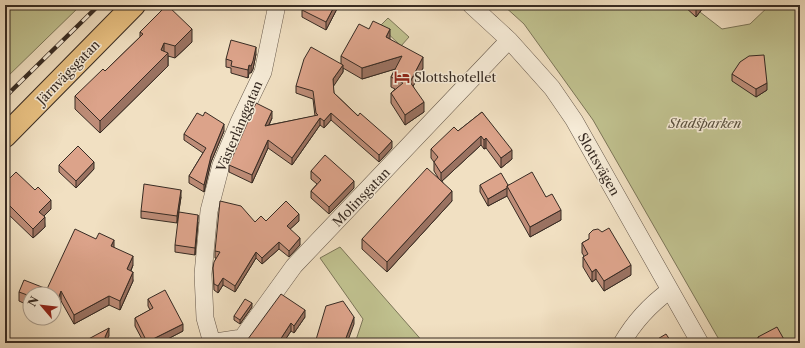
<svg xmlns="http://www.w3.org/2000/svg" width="805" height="348" font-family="'Libre Caslon Text',serif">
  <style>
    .green { fill: #c0c18f; stroke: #7c7659 }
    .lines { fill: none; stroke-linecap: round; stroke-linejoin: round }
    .minor-casing { stroke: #66584b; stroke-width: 18 }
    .major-casing { stroke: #372b23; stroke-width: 24 }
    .minor { stroke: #f6ebd7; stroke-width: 17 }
    .major { stroke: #e8c081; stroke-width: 22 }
    .rail-casing { stroke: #372b23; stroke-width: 4.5 }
    .rail { stroke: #f6ebd7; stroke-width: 3; stroke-dasharray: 9; stroke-linecap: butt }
    .wall { fill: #bd8c77; stroke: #372b23 }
    .shaded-wall { fill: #9a7261; stroke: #372b23 }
    .building { fill: #dca38a; stroke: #372b23 }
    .labels { text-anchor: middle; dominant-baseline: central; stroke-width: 3; stroke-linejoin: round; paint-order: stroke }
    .street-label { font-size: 13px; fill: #372b23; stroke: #f6ebd7 }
    .poi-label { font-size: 13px; fill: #372b23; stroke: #f6ebd7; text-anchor: start }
    .park-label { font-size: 13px; font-style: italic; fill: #59503e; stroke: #f6ebd7 }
  </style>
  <rect width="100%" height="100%" fill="#f1e0c2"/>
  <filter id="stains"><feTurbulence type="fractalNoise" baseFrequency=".005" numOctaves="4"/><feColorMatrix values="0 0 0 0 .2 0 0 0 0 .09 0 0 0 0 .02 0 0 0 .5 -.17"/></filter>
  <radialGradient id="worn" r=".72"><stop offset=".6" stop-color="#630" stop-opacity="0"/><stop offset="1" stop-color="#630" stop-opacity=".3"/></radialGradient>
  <path class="green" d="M 5,5 L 81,5 L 5,79 Z
    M 503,5 L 705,5 L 700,12 L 722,29 L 750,24 L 770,5 L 800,5 L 800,343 L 721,343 L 593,120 L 524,24 Z
    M 388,18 L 409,37 L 401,46 L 380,26 Z
    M 340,247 L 424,343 L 355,343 L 363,319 L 320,258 Z"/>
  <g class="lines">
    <defs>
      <path id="minor" d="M 471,5 L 509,40 L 552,88 L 574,120 L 700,343
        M 209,343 L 242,338 L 294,266 L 509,40
        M 212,343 L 205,318 L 203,274 L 209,211 L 221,165 L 239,122 L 263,72 L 277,5
        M 622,343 C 634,322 651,304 670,290"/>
      <path id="major" d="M 5,136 L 134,5"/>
    </defs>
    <use href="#minor" class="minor-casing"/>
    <use href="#major" class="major-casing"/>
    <use href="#minor" class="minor"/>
    <use href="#major" class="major"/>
    <defs>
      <path id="rail" d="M 5,97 L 99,5"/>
    </defs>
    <use href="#rail" class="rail-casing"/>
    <use href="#rail" class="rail"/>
  </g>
  <path class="wall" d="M 226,5 L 236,5 L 236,6 L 230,8 Z
    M 339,5 L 326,30 L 302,17 L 302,10 Z
    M 683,5 L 705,5 L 696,17 Z
    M 140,32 L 192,42 L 175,58 L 168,56 L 168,66 L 100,133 L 75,109 L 75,96 L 105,71 L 140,37 Z
    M 390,39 L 423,68 L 413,86 L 424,112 L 405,125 L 391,103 L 391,93 L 395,89 L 391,87 L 391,77 L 395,69 L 362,79 L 343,68 L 343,72 L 333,86 L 334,93 L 392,148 L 379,162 L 331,120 L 324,128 L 320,125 L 292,165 L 268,148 L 252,183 L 229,172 L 229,165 L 272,118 L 269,125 L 315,116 L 313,99 L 296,93 L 296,86 L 341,64 L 341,56 Z
    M 256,54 L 253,69 L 251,73 L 249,73 L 248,78 L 231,73 L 231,68 L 226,67 L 226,59 Z
    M 732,74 L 767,90 L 756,97 L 732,81 Z
    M 482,112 L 512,159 L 501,168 L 486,148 L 484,149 L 481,145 L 442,181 L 452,201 L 387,272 L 362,249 L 362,239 L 439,179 L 434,171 L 434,162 L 431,158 L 431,149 L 458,131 Z
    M 224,131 L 211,162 L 204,192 L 189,183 L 189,176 L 203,153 L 184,140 L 184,134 Z
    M 59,165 L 94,169 L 76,188 L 59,172 Z
    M 311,171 L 354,188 L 329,214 L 311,198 L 311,191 L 317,184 L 311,179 Z
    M 5,183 L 51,209 L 44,216 L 45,227 L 33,238 L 8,214 L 5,216 Z
    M 480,185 L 508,185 L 546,197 L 561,220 L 530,237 L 507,196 L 488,206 L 480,192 Z
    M 181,197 L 177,223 L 141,218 L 141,211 Z
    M 266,221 L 299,221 L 290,229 L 300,245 L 289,257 L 279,249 L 262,264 L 256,258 L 235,292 L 223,285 L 218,293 L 214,290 L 213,268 L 216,258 L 215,258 L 215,251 L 255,222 Z
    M 198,222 L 195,255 L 175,252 L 175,245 Z
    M 589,239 L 631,275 L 604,291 L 596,279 L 592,282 L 583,267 L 583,257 L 584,256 L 582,253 L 582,243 Z
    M 114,247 L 133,265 L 131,271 L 133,281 L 120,310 L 109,305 L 74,324 L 61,301 L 55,316 L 54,316 L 54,294 L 30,294 L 30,306 L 19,301 L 19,292 L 47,289 Z
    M 148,299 L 183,331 L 160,343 L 144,343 L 135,326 L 135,318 L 150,310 L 148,306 Z
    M 252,307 L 240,324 L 234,320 L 234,316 Z
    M 305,317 L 294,333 L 291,331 L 283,343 L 245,343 Z
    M 758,337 L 786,343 L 758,343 Z"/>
  <path class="shaded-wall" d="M 230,5 L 236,5 L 236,6 L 230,8 Z
    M 335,5 L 339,5 L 326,30 L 326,22 Z
    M 697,5 L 705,5 L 696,17 L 696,7 Z
    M 192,29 L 192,42 L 175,58 L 175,46 Z
    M 390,29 L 390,39 L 386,37 Z
    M 164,43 L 164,55 L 168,53 L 168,66 L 100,133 L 100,121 L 161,50 Z
    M 256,47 L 256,54 L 253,69 L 251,73 L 251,66 Z
    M 402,56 L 402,67 L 362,79 L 362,68 Z
    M 423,57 L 423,68 L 410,92 L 410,82 Z
    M 249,65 L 249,73 L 248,78 L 248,70 Z
    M 343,65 L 343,72 L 333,87 L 333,79 Z
    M 767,83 L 767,90 L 756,97 L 756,89 Z
    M 424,102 L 424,112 L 405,125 L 405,115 Z
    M 272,111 L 272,118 L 265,133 L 265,126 Z
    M 331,113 L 331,120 L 324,128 L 324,121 Z
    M 320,118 L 320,125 L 292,165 L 292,158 Z
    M 224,124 L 224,131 L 211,162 L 204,192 L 204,185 L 211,156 Z
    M 481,136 L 481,145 L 441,182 L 441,173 Z
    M 486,138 L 486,148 L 484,149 L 484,140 Z
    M 268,140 L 268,148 L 252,183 L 252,175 Z
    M 392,141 L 392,148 L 379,162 L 379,155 Z
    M 512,150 L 512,159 L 501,168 L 501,158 Z
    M 94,162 L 94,169 L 76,188 L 76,181 Z
    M 354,181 L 354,188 L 329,214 L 329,207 Z
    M 507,188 L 507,196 L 488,206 L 488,199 Z
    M 181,190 L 181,197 L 177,223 L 177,216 Z
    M 452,191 L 452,201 L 387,272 L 387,262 Z
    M 51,200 L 51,209 L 39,221 L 39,212 Z
    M 8,204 L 8,214 L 5,216 L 5,207 Z
    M 561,210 L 561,220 L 530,237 L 530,227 Z
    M 299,214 L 299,221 L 287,232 L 287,226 Z
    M 198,215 L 198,222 L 195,255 L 195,248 Z
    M 45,217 L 45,227 L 33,238 L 33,229 Z
    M 300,238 L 300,245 L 289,257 L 289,251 Z
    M 114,240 L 114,250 L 111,246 Z
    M 279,242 L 279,249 L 262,264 L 262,258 Z
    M 256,252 L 256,258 L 235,292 L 235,286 Z
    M 133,256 L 133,265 L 127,279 L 127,269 Z
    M 631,265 L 631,275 L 604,291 L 604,281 Z
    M 596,269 L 596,279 L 592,282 L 592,272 Z
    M 133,272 L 133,281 L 120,310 L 120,301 Z
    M 223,278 L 223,285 L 218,293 L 218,286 Z
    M 61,291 L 61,301 L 55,316 L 55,307 Z
    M 109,296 L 109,305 L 74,324 L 74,315 Z
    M 252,303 L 252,307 L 240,324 L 240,320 Z
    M 305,310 L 305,317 L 294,333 L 294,326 Z
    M 354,317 L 354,324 L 347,343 L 344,343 Z
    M 291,323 L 291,331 L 283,343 L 278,343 Z
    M 183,324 L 183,331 L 160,343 L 147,343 L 147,342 Z
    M 109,328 L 109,336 L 105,343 L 105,337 Z"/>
  <path class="building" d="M 167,5 L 192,29 L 175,46 L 164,43 L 161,50 L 168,53 L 100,121 L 75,96 L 103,69 L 105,71 L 143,34 L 140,32 Z
    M 305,5 L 335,5 L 326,22 L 302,10 Z
    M 373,21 L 390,29 L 386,37 L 423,57 L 410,82 L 424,102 L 405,115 L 391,93 L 403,83 L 391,77 L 402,56 L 362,68 L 341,56 L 359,24 L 369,29 Z
    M 231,40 L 256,47 L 253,61 L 251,66 L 249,65 L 248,70 L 231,66 L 232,61 L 226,59 Z
    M 311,47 L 343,65 L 333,79 L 334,93 L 358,116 L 360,113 L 392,141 L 379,155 L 331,113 L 324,121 L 320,118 L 292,158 L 268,140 L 252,175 L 229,165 L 256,103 L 272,111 L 265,126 L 318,115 L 316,113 L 313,91 L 296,86 L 304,59 Z
    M 764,55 L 767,83 L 756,89 L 732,74 L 740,62 L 749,56 Z
    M 205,112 L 224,124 L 211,156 L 204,185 L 189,176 L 206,148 L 184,134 L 197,113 L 203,116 Z
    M 482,112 L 512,150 L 501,158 L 486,138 L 484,140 L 481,136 L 441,173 L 434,162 L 438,157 L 431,149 L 454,127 L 458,131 Z
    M 78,146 L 94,162 L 76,181 L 59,165 Z
    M 325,155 L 354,181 L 329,207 L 311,191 L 321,180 L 311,171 Z
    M 427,168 L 452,191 L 387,262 L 362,239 Z
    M 16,172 L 35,190 L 38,187 L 51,200 L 39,212 L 45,217 L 33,229 L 8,204 L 5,207 L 5,183 Z
    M 532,172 L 546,197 L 552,194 L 561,210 L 530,227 L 507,186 Z
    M 501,173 L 508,185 L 507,186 L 507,188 L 488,199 L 480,185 Z
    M 144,184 L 181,190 L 177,216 L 141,211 Z
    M 220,201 L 241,206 L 255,222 L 261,216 L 266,221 L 286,201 L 299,214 L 287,226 L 300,238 L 289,251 L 279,242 L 262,258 L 256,252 L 235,286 L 223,278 L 218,286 L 214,284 L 213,268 L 214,262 L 220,252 L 215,251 Z
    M 179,212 L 198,215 L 195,248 L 175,245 Z
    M 609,228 L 631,265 L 604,281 L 596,269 L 592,272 L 583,257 L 588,254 L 582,243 L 589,239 L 589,234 L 593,230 L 598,229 L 602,232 Z
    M 75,229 L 96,239 L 99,233 L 114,240 L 111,246 L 133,256 L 127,269 L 133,272 L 120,301 L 109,296 L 74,315 L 61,291 L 55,307 L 54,307 L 54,294 L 30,294 L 30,296 L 19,292 L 24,280 L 47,289 Z
    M 165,290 L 183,324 L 147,342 L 135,318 L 153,308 L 148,299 Z
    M 281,294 L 305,310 L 294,326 L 291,323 L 278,343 L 245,343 Z
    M 245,299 L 252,303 L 240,320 L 234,316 Z
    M 343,301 L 354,317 L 344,343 L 315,343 L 326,306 Z
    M 777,327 L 786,343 L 761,343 L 758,337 Z
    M 109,328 L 105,337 L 108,343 L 81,343 Z
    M 666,334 L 672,343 L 651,343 Z"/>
  <defs>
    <symbol id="hotel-bare" viewBox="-9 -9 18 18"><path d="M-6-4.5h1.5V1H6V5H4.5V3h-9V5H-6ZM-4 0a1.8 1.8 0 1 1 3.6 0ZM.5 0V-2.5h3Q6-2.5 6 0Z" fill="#8f2418" stroke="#f6ebd7" stroke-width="2.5" paint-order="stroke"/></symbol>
  </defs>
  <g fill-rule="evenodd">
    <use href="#hotel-bare" x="391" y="66" width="22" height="22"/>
  </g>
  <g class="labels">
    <g class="street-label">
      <text transform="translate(68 72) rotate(-46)">Järnvägsgatan</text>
      <text transform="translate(239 126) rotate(-67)">Västerlånggatan</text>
      <text transform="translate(599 164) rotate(60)">Slottsvägen</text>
      <text transform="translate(361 197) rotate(-46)">Molinsgatan</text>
    </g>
    <g class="poi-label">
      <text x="414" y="77">Slottshotellet</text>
    </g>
    <g class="park-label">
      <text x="705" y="123">Stadsparken</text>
    </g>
  </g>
  <rect width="805" height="348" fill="none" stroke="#f1e0c2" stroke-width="20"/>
  <rect x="6" y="6" width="793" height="336" fill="none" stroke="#372b23" stroke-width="2"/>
  <rect x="10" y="10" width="785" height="328" fill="none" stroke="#372b23"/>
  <g transform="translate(42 306) rotate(298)"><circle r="19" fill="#f6ebd7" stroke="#aa9e8f"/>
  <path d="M0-3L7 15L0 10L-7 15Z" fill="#8f2418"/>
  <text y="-6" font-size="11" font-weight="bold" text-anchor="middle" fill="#372b23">N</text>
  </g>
  <rect width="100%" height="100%" filter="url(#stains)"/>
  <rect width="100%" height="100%" fill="url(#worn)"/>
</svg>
